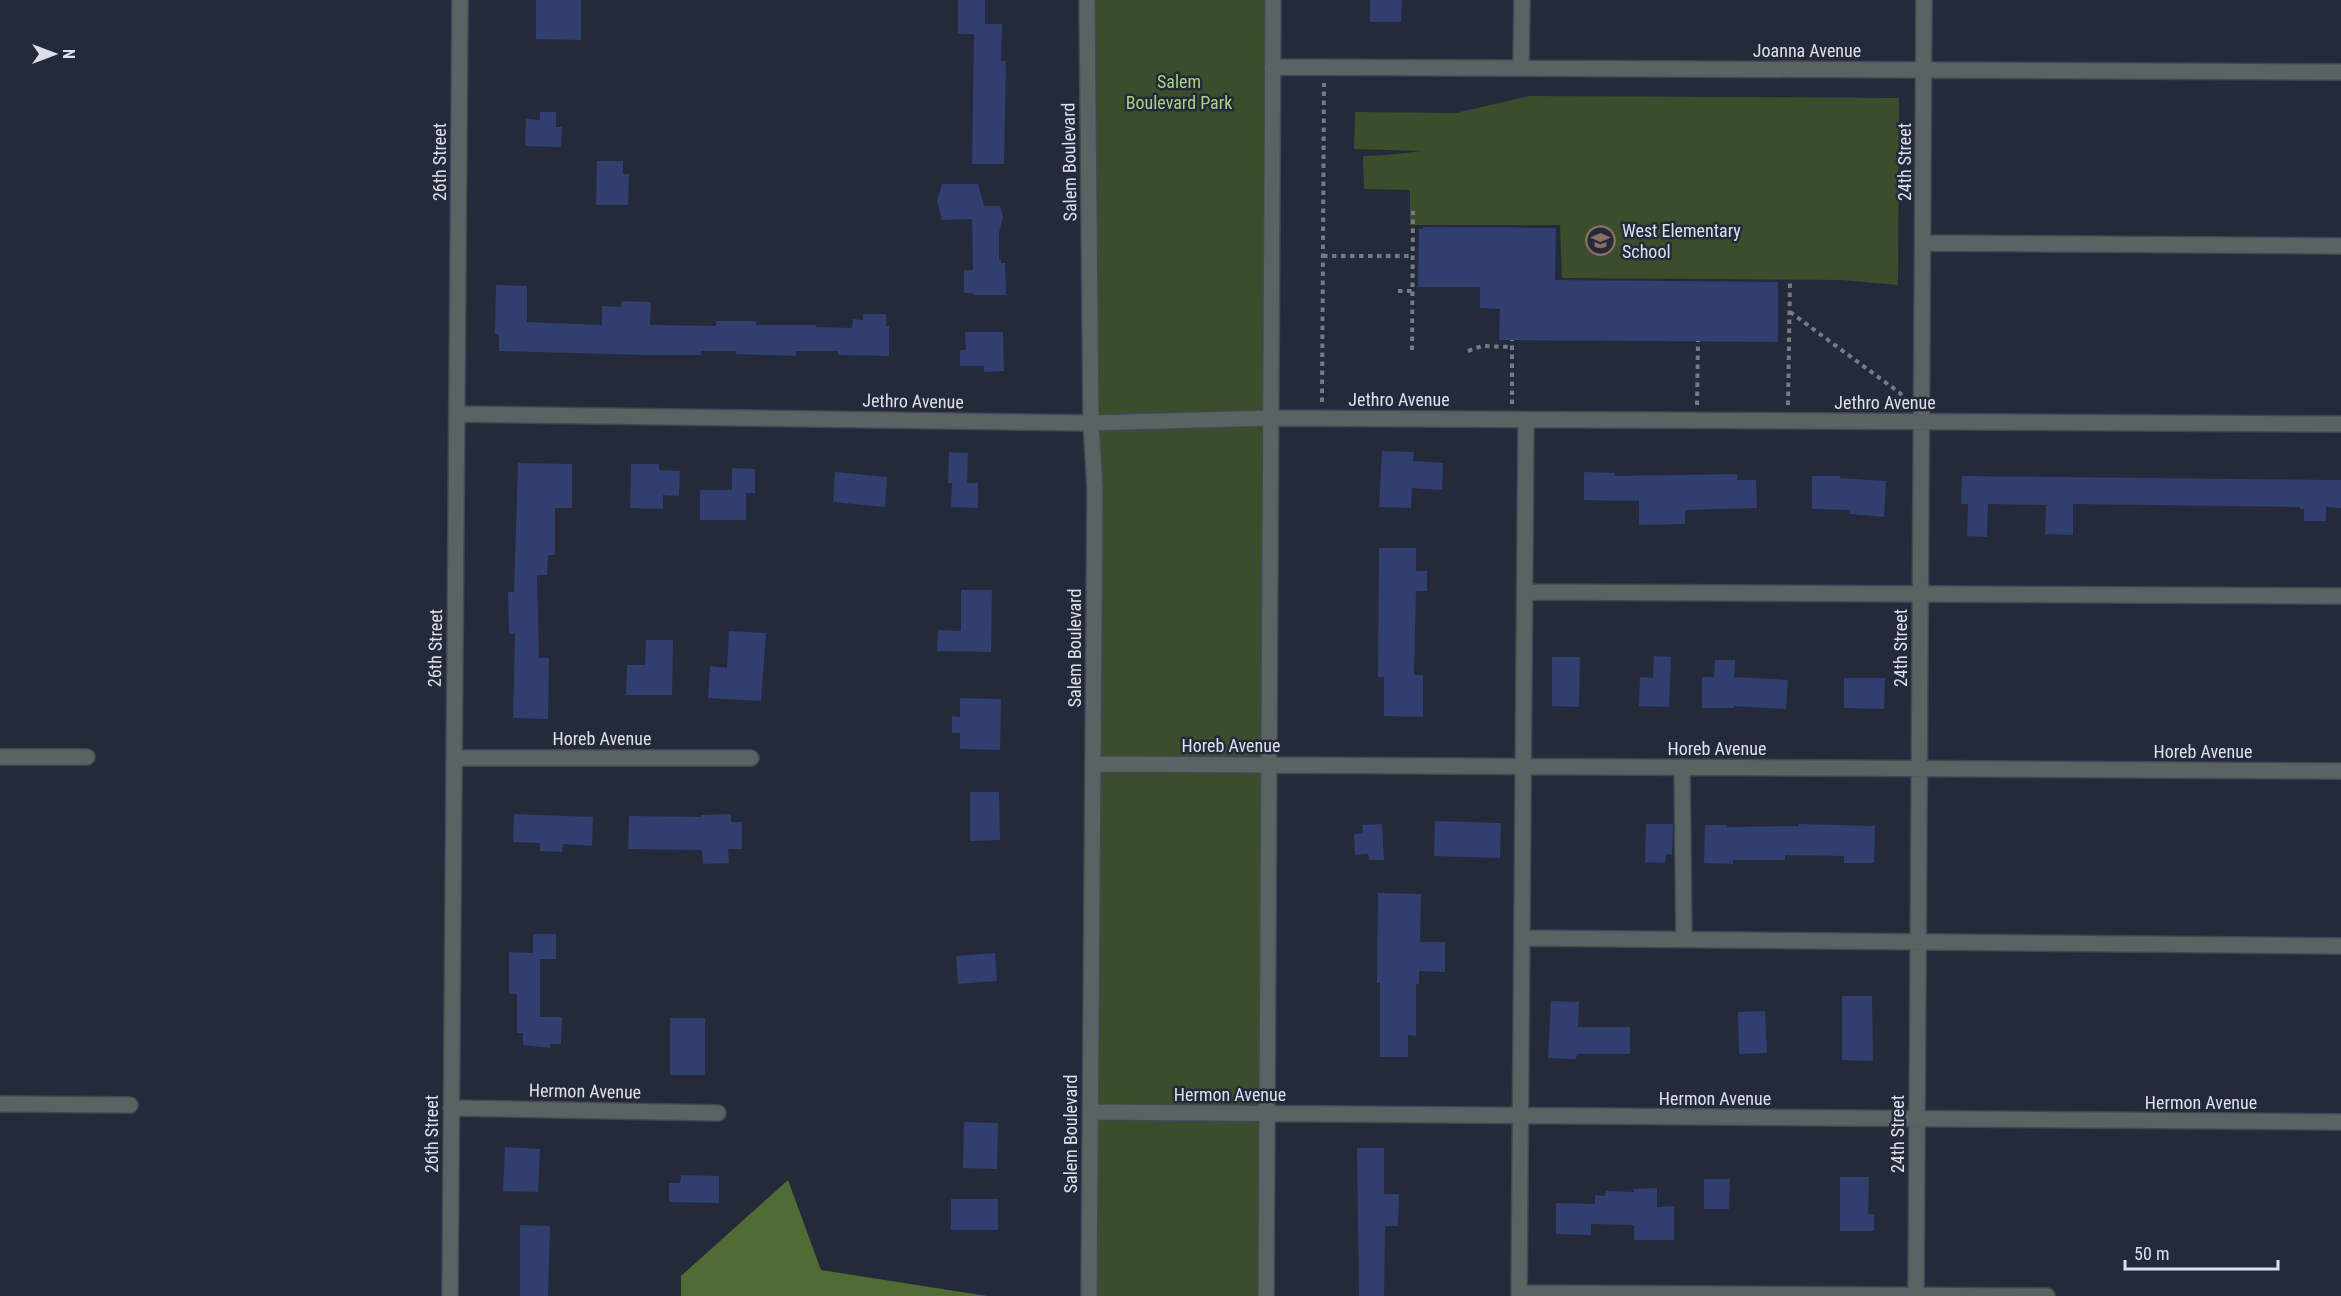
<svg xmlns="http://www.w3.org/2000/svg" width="2341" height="1296" font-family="'Roboto Condensed',sans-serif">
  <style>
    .green { fill: #3c4d2b }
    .forest { fill: #506b34 }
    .building { fill: #313e70 }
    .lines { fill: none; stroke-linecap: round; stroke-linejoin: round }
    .minor-casing { stroke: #414756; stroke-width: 18 }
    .path { stroke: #757a88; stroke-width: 4; stroke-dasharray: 4.5 4.5; stroke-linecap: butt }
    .minor { stroke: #596462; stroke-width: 15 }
    .labels { text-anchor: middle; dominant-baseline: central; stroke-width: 5; stroke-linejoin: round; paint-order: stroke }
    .street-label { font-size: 18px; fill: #dce0eb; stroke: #242a3a }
    .park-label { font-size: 18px; fill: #aad381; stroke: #242a3a }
    .poi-label { font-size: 18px; fill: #dce0eb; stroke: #242a3a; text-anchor: start }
  </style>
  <rect width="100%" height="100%" fill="#242a3a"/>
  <path class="green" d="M 1087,0 L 1271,0 L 1266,1296 L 1086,1296 L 1091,423 Z
    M 1529,96 L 1899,98 L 1898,285 L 1842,280 L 1562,278 L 1560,225 L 1410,225 L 1410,190 L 1364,189 L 1363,156 C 1383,156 1403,153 1422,151 L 1354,149 L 1355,112 L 1456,113 Z"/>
  <path class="forest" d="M 788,1180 L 821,1270 L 987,1296 L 681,1296 L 681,1276 Z"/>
  <path class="building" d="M 536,0 L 581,0 L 581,40 L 536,39 Z
    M 958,0 L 985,0 L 985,24 L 1002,24 L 1001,61 L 1006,61 L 1004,164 L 972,164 L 974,34 L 958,34 Z
    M 1370,0 L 1402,0 L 1401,22 L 1370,22 Z
    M 540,112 L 556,112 L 556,127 L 562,127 L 561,147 L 525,146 L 526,119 L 540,120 Z
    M 597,161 L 623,161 L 623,174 L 629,174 L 628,205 L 596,205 Z
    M 942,184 L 978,184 L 984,206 L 1000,206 L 1003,217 L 999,233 L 999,260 L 1001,260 L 1001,263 L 1005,263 L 1006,295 L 973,295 L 973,293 L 964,293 L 964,270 L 973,270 L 972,219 L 942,220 L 937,201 Z
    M 1423,227 L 1556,228 L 1555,280 L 1778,282 L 1778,342 L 1499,340 L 1500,309 L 1480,308 L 1480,287 L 1418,287 L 1419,229 L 1423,229 Z
    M 496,285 L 527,286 L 527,322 L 602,325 L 602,306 L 621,307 L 622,301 L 651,302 L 650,325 L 716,326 L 716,321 L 756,321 L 756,325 L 816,325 L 816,327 L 852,328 L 853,319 L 863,320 L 863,314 L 886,314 L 886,326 L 889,326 L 889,356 L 838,355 L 838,351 L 796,351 L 796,356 L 736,354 L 736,351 L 701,351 L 701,355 L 648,355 L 499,351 L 499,334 L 495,334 Z
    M 965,332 L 1003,332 L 1004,371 L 984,372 L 984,366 L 960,366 L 960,350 L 966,350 Z
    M 1382,451 L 1414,452 L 1413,461 L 1443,463 L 1442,490 L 1412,488 L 1411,508 L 1379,507 Z
    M 949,452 L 968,453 L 967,483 L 978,483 L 978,508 L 951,507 L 952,483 L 948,483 Z
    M 518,463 L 572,464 L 572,508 L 555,508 L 555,555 L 548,555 L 547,575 L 537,575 L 539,658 L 549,658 L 548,719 L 513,718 L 515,634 L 509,634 L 508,592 L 514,592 Z
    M 631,464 L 659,464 L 659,470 L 680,471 L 679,496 L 663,495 L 663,509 L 630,508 Z
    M 732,468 L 755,469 L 755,493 L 746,493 L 746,520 L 700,520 L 700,490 L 732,490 Z
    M 835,472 L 887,477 L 885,507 L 833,502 Z
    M 1584,472 L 1615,473 L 1615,476 L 1737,474 L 1737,480 L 1756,480 L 1757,508 L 1685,510 L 1685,524 L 1639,525 L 1639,501 L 1584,500 Z
    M 1812,476 L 1840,476 L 1840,478 L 1886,481 L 1884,517 L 1850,514 L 1850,510 L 1812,509 Z
    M 1962,476 L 2341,480 L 2341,508 L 2326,507 L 2326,521 L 2304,521 L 2304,509 L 2300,509 L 2300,507 L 2073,504 L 2073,535 L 2045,534 L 2046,505 L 1988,504 L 1987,537 L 1967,536 L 1968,504 L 1961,504 Z
    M 1379,548 L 1416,548 L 1416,571 L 1427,571 L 1427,591 L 1416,591 L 1414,675 L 1423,675 L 1423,717 L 1384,716 L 1384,677 L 1378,677 Z
    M 961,590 L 992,590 L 991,652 L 937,651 L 938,630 L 961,631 Z
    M 729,631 L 766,633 L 761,701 L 708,698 L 710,666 L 727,668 Z
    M 646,640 L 673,640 L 672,695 L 626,695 L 627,665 L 645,665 Z
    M 1654,656 L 1671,657 L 1669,707 L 1639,706 L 1640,677 L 1653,678 Z
    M 1552,657 L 1580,657 L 1579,707 L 1552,706 Z
    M 1715,660 L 1735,660 L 1734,677 L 1788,680 L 1786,709 L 1734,706 L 1734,708 L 1702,708 L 1702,677 L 1714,677 Z
    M 1844,678 L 1885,678 L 1884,709 L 1844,708 Z
    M 960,698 L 1001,699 L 1000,750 L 960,749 L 960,733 L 952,733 L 952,716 L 960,717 Z
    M 970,792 L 999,792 L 1000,840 L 970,841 Z
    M 514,814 L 593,817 L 592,846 L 563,844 L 562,852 L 540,851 L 540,843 L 513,842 Z
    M 731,814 L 731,822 L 742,822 L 742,849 L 728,849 L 729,863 L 703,864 L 702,850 L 628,849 L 629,816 L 701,817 L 701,815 Z
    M 1435,821 L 1501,823 L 1500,858 L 1434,856 Z
    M 1382,824 L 1384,860 L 1369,860 L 1368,854 L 1355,855 L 1354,834 L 1363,833 L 1362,825 Z
    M 1646,824 L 1673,824 L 1672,855 L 1666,854 L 1665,863 L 1645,862 Z
    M 1799,824 L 1875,826 L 1874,863 L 1844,863 L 1844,856 L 1785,855 L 1785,860 L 1733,860 L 1733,864 L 1704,863 L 1705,825 L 1727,825 L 1727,827 L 1799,826 Z
    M 1378,893 L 1421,894 L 1420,942 L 1445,942 L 1445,972 L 1419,971 L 1419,984 L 1416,984 L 1416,1036 L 1408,1035 L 1408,1057 L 1380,1057 L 1380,983 L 1377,983 Z
    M 533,934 L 556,934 L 556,959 L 540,959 L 540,1017 L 562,1017 L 561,1044 L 550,1044 L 550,1048 L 523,1045 L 523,1033 L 517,1033 L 517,994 L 509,994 L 509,952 L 533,953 Z
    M 995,953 L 997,981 L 958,984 L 956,956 Z
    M 1842,996 L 1872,996 L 1873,1061 L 1842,1060 Z
    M 1551,1001 L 1579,1002 L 1578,1027 L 1630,1027 L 1630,1054 L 1577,1054 L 1576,1059 L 1548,1058 Z
    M 1765,1011 L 1767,1053 L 1739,1054 L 1738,1012 Z
    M 670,1018 L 705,1018 L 705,1075 L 670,1075 Z
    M 964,1122 L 998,1123 L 997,1169 L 963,1168 Z
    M 505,1147 L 540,1149 L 538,1192 L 503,1191 Z
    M 1357,1148 L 1384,1148 L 1384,1194 L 1399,1194 L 1398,1226 L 1385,1226 L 1384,1296 L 1359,1296 Z
    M 681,1175 L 719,1176 L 719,1203 L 669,1202 L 669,1183 L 680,1183 Z
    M 1840,1177 L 1869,1177 L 1868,1214 L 1874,1214 L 1874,1231 L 1840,1231 Z
    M 1704,1179 L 1730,1179 L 1729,1209 L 1704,1209 Z
    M 1657,1188 L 1657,1207 L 1674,1206 L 1674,1240 L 1634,1240 L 1634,1225 L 1591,1224 L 1591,1235 L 1556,1234 L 1556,1203 L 1595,1204 L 1595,1195 L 1605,1196 L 1606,1191 L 1634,1192 L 1634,1189 Z
    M 951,1199 L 998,1199 L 998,1230 L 951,1230 Z
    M 520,1225 L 550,1226 L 548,1296 L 520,1296 Z"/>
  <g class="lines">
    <defs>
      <path id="minor" d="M 1087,0 L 1091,423 L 1095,488 L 1089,1296
        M 1272,67 L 2341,72
        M 1521,68 L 1522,0
        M 1923,243 L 2341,246
        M 457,414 L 1091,423 L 1270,418 L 2341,424
        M 1525,592 L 2341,596
        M 0,757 L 87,757
        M 454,758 L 751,758
        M 1093,764 L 2341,771
        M 1682,767 L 1684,940
        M 1522,938 L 2341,946
        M 0,1104 L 130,1105
        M 451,1108 L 718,1113
        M 1090,1112 L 2341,1122
        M 1519,1293 L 2047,1296
        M 450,1296 L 460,0
        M 1266,1296 L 1273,0
        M 1519,1296 L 1526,420
        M 1916,1296 L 1924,0"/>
    </defs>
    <use href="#minor" class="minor-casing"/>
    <path class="path" d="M 1323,256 L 1413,256
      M 1398,291 L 1412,291
      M 1790,312 L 1900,393 L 1905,400
      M 1412,350 L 1413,211
      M 1468,351 L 1482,346 L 1512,347
      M 1322,402 L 1324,83
      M 1512,404 L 1512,340
      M 1697,405 L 1698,341
      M 1788,405 L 1790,280"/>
    <use href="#minor" class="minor"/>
  </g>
  <defs>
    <symbol id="school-ring" viewBox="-11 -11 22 22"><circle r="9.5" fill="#242a3a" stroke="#8d6e63" stroke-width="1.5"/><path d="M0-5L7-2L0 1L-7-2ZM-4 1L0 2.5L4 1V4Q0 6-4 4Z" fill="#8d6e63"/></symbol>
  </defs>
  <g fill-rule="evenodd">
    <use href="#school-ring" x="1584" y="224" width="33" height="33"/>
  </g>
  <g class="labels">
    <g class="street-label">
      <text x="1807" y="50">Joanna Avenue</text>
      <text transform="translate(439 162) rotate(-90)">26th Street</text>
      <text transform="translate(1069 162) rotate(-91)">Salem Boulevard</text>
      <text transform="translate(1904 162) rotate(-90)">24th Street</text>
      <text x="1399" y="399">Jethro Avenue</text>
      <text transform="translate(913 401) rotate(1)">Jethro Avenue</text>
      <text x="1885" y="402">Jethro Avenue</text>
      <text transform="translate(435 648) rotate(-89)">26th Street</text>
      <text transform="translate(1074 648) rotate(-90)">Salem Boulevard</text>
      <text transform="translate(1900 648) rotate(-90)">24th Street</text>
      <text x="602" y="738">Horeb Avenue</text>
      <text x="1231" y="745">Horeb Avenue</text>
      <text x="1717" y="748">Horeb Avenue</text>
      <text x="2203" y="751">Horeb Avenue</text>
      <text transform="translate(585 1091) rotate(1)">Hermon Avenue</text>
      <text x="1230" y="1094">Hermon Avenue</text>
      <text x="1715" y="1098">Hermon Avenue</text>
      <text x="2201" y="1102">Hermon Avenue</text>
      <text transform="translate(431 1134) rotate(-90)">26th Street</text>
      <text transform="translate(1070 1134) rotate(-90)">Salem Boulevard</text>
      <text transform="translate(1897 1134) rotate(-90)">24th Street</text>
    </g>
    <g class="park-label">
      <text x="1179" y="81">Salem<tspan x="1179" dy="21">Boulevard Park</tspan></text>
    </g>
    <g class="poi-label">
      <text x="1622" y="230">West Elementary<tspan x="1622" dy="21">School</tspan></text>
    </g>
  </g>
  <g transform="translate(54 54) rotate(90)" stroke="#242a3a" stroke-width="4.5" paint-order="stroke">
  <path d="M0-4.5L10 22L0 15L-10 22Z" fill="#dce0eb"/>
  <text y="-9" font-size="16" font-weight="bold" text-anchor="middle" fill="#dce0eb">N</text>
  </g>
  <path d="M2125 1260v9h153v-9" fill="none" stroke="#dce0eb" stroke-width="3"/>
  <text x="2134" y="1260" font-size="18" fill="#dce0eb" stroke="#242a3a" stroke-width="4.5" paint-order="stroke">50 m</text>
</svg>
